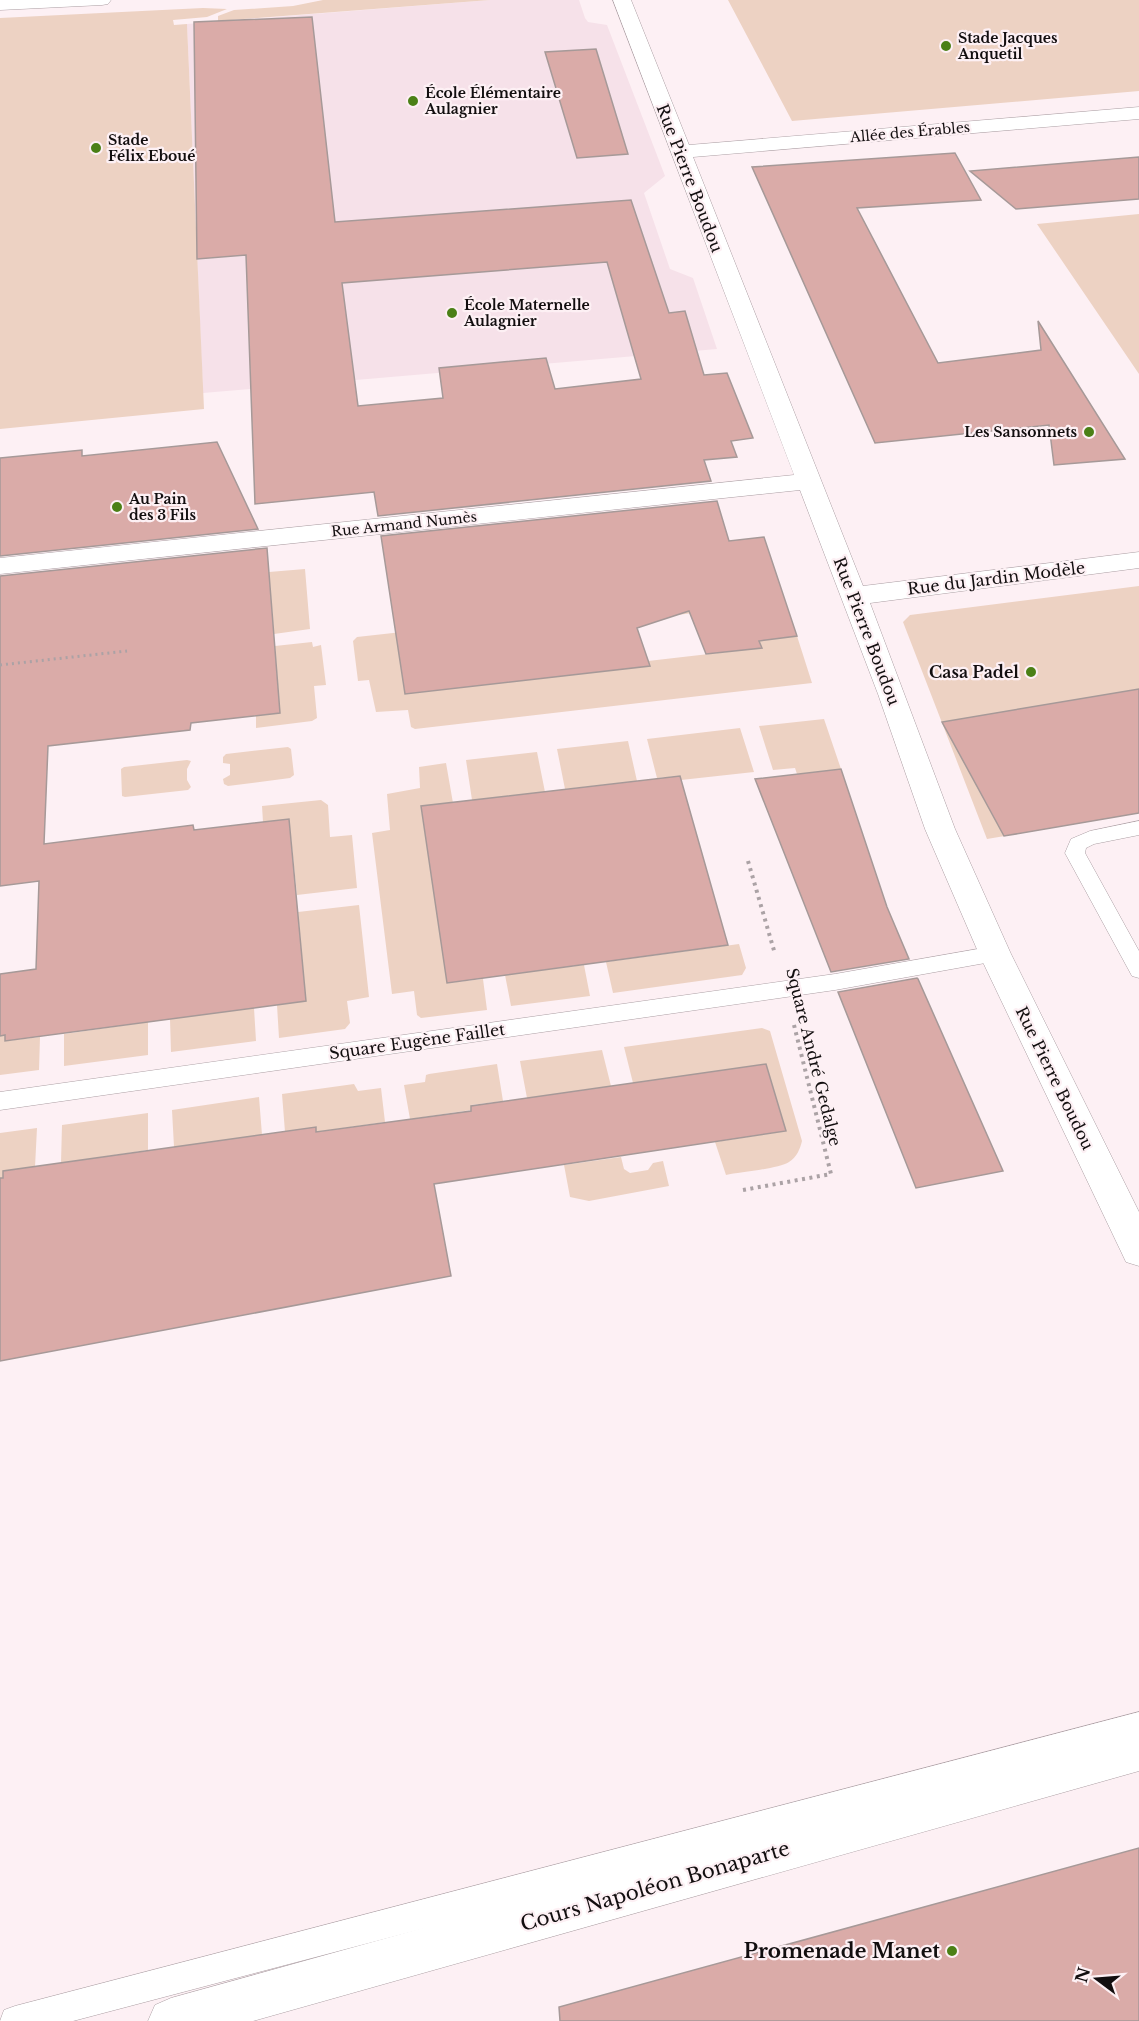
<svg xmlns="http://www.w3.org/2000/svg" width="1139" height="2021" font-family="'Libre Baskerville',serif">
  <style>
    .built { fill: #f6e1e9 }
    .green { fill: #edd2c3 }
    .building { fill: #daaba8; stroke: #a69998; stroke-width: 1.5; fill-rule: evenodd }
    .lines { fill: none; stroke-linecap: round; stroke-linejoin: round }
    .service-casing { stroke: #ab9ea3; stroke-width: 1 }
    .pedestrian-casing { stroke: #ab9ea3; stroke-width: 1 }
    .minor-casing { stroke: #ab9ea3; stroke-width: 1 }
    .primary-casing { stroke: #ab9ea3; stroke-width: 1 }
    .path-far1 { stroke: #aba2a5; stroke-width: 3; stroke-dasharray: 2 4; stroke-linecap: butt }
    .path { stroke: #aba2a5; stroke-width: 4; stroke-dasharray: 3 4.5; stroke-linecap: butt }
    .service { fill: #fff; fill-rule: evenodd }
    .pedestrian { fill: #fff; fill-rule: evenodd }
    .minor { fill: #fff; fill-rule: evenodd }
    .primary { fill: #fff; fill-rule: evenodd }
    .poi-dot { fill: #4b8016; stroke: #fdf0f4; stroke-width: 2 }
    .labels { text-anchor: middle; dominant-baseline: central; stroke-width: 4.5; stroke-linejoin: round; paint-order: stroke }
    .far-poi-label { font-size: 14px; font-weight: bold; fill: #120e0f; stroke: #fdf0f4; text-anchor: start }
    .far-street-label { font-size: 14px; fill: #120e0f; stroke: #fdf0f4 }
    .street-label { font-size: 16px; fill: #120e0f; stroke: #fdf0f4 }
    .poi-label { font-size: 16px; font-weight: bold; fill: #120e0f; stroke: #fdf0f4; text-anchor: end }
    .near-street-label { font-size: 20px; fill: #120e0f; stroke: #fdf0f4 }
    .near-poi-label { font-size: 20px; font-weight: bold; fill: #120e0f; stroke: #fdf0f4; text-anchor: end }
  </style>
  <rect width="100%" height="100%" fill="#fdf0f4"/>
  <path class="built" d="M 490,0 L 579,0 L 585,18 L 588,22 L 607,25 L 665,176 L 644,193 L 670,269 L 693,278 L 717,349 L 203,393 L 187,24 Z"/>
  <path class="green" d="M 323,0 L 490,0 L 218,21 L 218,16 L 234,10 L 293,6 Z
    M 728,0 L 1139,0 L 1139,91 L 792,121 Z
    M 203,8 L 227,9 L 207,17 L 173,20 L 174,25 L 187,24 L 204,409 L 0,429 L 0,18 Z
    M 1139,214 L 1139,374 L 1037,224 Z
    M 305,569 L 310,629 L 274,634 L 269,572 Z
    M 1139,586 L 1139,813 L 987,839 L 903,622 L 910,615 Z
    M 726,596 L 701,612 L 399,650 L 405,694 L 650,666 L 648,661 L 761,648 L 759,641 L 797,636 L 812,683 L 415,729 L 411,727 L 408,710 L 376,712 L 369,680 L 358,681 L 353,641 L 357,637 Z
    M 312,642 L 313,647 L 321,645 L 326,685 L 314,686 L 317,718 L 312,721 L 256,728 L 256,716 L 280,713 L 275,646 Z
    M 824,719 L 841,769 L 797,774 L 795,768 L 773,770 L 759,726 Z
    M 740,728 L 754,772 L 681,780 L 680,776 L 657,778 L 647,739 Z
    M 628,741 L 637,781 L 565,789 L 557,749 Z
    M 288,747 L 291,749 L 294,775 L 290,778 L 228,786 L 224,784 L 223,779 L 230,775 L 230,764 L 223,763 L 223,757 L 226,754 Z
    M 537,752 L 545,792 L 472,800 L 466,760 Z
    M 187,760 L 191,761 L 187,769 L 187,780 L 191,787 L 188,790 L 125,797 L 122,796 L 121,769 L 124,767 Z
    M 446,763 L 453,803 L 421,807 L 429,860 L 483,853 L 447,983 L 483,979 L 487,1010 L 421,1018 L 417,1015 L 414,991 L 392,994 L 372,833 L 390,830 L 387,794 L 420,788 L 419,767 Z
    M 321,800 L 328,805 L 330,837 L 352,835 L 357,888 L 297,895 L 289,819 L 263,822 L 262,806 Z
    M 359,905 L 369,997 L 347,1001 L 350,1023 L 345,1029 L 279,1038 L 277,1005 L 306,1001 L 298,912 Z
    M 739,944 L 746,968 L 742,975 L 613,993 L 606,962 Z
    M 584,965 L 590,996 L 511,1006 L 505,975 Z
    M 254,1008 L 256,1041 L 171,1052 L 170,1019 Z
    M 148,1022 L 148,1055 L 64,1066 L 64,1034 Z
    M 762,1028 L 770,1031 L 802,1141 C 800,1149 797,1157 789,1162 C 778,1169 740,1172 726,1175 L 715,1142 L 786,1131 L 766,1064 L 633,1083 L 624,1047 Z
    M 5,1035 L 6,1041 L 40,1037 L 39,1070 L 0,1075 L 0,1036 Z
    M 602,1050 L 611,1086 L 527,1098 L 520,1061 Z
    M 497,1064 L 503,1101 L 471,1105 L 471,1110 L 410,1119 L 404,1085 L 425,1082 L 426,1075 L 429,1074 Z
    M 354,1084 L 358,1091 L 381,1088 L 385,1122 L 316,1132 L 316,1127 L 285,1132 L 282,1094 Z
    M 259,1097 L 262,1135 L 174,1147 L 172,1110 Z
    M 148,1113 L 148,1150 L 61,1163 L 62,1125 Z
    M 37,1128 L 35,1167 L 4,1171 L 3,1178 L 0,1178 L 0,1133 Z
    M 621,1157 L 624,1169 L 630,1173 L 648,1170 L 653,1163 L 663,1161 L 669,1186 L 589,1201 L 570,1197 L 564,1165 Z"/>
  <path class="building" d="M 312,17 L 335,222 L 631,200 L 669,313 L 685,311 L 704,375 L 727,373 L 753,438 L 731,441 L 737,457 L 704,460 L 711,481 L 378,516 L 374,492 L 255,504 L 246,255 L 197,259 L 194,22 ZM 607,262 L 641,379 L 555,389 L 546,358 L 439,368 L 443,398 L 358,406 L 342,283 Z
    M 596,49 L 628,154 L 577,158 L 545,52 Z
    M 955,153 L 981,200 L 857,208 L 938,363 L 1041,350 L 1038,321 L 1125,459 L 1054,465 L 1049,425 L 875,443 L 752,167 Z
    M 1139,157 L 1139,199 L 1016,209 L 970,171 Z
    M 217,442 L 258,529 L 0,556 L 0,458 L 82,450 L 82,456 Z
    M 717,501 L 729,541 L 764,537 L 797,636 L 759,641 L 762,648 L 706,654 L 689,611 L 637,628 L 650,666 L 405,694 L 381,536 Z
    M 267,548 L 280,713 L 191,723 L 190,730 L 48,746 L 44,844 L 193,825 L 194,830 L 289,819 L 306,1001 L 5,1041 L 5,1035 L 0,1036 L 0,974 L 36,969 L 39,881 L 0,886 L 0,576 Z
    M 1139,689 L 1139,813 L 1004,836 L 942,722 Z
    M 841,769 L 887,907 L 909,959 L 831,972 L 755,779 Z
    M 680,776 L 728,945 L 447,983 L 421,806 Z
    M 917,978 L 918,979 L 1003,1171 L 916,1188 L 838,992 Z
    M 766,1064 L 786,1131 L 434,1184 L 451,1276 L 0,1361 L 0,1178 L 3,1178 L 3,1171 L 316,1127 L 316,1132 L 471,1111 L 471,1106 Z
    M 1139,1848 L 1139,2021 L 560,2021 L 559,2007 Z"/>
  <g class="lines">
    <defs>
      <path id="service" d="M 1139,821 L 1139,835 L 1094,844 L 1086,848 L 1085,853 L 1139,951 L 1139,978 L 1132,976 L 1065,853 L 1071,839 L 1090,831 Z
        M 995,946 L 1002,948 L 1005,954 L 1002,960 L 835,990 L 0,1110 L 0,1092 L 835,974 Z
        M 1139,1712 L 1139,1740 L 73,2021 L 0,2021 L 4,2010 L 15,2006 Z"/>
      <path id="pedestrian" d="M 1139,1729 L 1139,1771 L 253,2021 L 148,2021 L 155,2005 L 171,1998 Z"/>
      <path id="minor" d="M 613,0 L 631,0 L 689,145 L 1139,107 L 1139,119 L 693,157 L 863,586 L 1139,552 L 1139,568 L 870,603 L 955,829 L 1011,954 L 1139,1212 L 1139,1266 L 1126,1262 L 979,954 L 925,829 L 878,694 L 800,490 L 0,574 L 0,558 L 794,475 Z"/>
      <path id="primary" d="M 0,0 L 111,0 L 108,4 L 102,5 L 0,10 Z"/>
    </defs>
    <use href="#service" class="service-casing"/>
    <use href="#pedestrian" class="pedestrian-casing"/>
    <use href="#minor" class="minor-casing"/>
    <use href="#primary" class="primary-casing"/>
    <path class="path-far1" d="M 0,665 L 127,651"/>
    <path class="path" d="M 748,861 L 775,954
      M 743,1190 L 831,1174 L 794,1025"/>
    <use href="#service" class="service"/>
    <use href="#pedestrian" class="pedestrian"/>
    <use href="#minor" class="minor"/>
    <use href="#primary" class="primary"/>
  </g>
  <g class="poi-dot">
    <circle cx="946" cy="46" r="6"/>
    <circle cx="413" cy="101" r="6"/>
    <circle cx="96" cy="148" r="6"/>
    <circle cx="452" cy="313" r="6"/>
    <circle cx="1089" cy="432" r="6"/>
    <circle cx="117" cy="507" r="6"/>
    <circle cx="1031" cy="672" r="6"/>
    <circle cx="952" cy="1951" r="6"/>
  </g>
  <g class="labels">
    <g class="far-poi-label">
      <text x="958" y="38">Stade Jacques<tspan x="958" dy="16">Anquetil</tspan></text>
      <text x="425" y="93">École Élémentaire<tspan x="425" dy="16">Aulagnier</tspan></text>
      <text x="108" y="140">Stade<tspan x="108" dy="16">Félix Eboué</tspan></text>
      <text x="464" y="305">École Maternelle<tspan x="464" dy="16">Aulagnier</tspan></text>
      <text x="1077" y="432" text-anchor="end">Les Sansonnets</text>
      <text x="129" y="499">Au Pain<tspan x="129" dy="16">des 3 Fils</tspan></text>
    </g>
    <g class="far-street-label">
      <text transform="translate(910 132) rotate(-5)">Allée des Érables</text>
      <text transform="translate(404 524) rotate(-6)">Rue Armand Numès</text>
    </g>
    <g class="street-label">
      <text transform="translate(690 178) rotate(69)">Rue Pierre Boudou</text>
      <text transform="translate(996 578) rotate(-7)">Rue du Jardin Modèle</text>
      <text transform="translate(867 631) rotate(69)">Rue Pierre Boudou</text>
      <text transform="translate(417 1041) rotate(-8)">Square Eugène Faillet</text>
      <text transform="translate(814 1057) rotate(76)">Square André Gedalge</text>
      <text transform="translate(1055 1078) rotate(64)">Rue Pierre Boudou</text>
    </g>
    <g class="poi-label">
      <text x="1019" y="672">Casa Padel</text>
    </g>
    <g class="near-street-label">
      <text transform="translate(655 1886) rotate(-16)">Cours Napoléon Bonaparte</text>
    </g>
    <g class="near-poi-label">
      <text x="940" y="1951">Promenade Manet</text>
    </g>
  </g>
  <g transform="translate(1097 1979) rotate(286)" stroke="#fdf0f4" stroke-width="4.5" paint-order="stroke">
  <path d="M0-4.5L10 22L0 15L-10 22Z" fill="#120e0f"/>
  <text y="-9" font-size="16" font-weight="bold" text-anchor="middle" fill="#120e0f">N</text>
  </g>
</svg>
